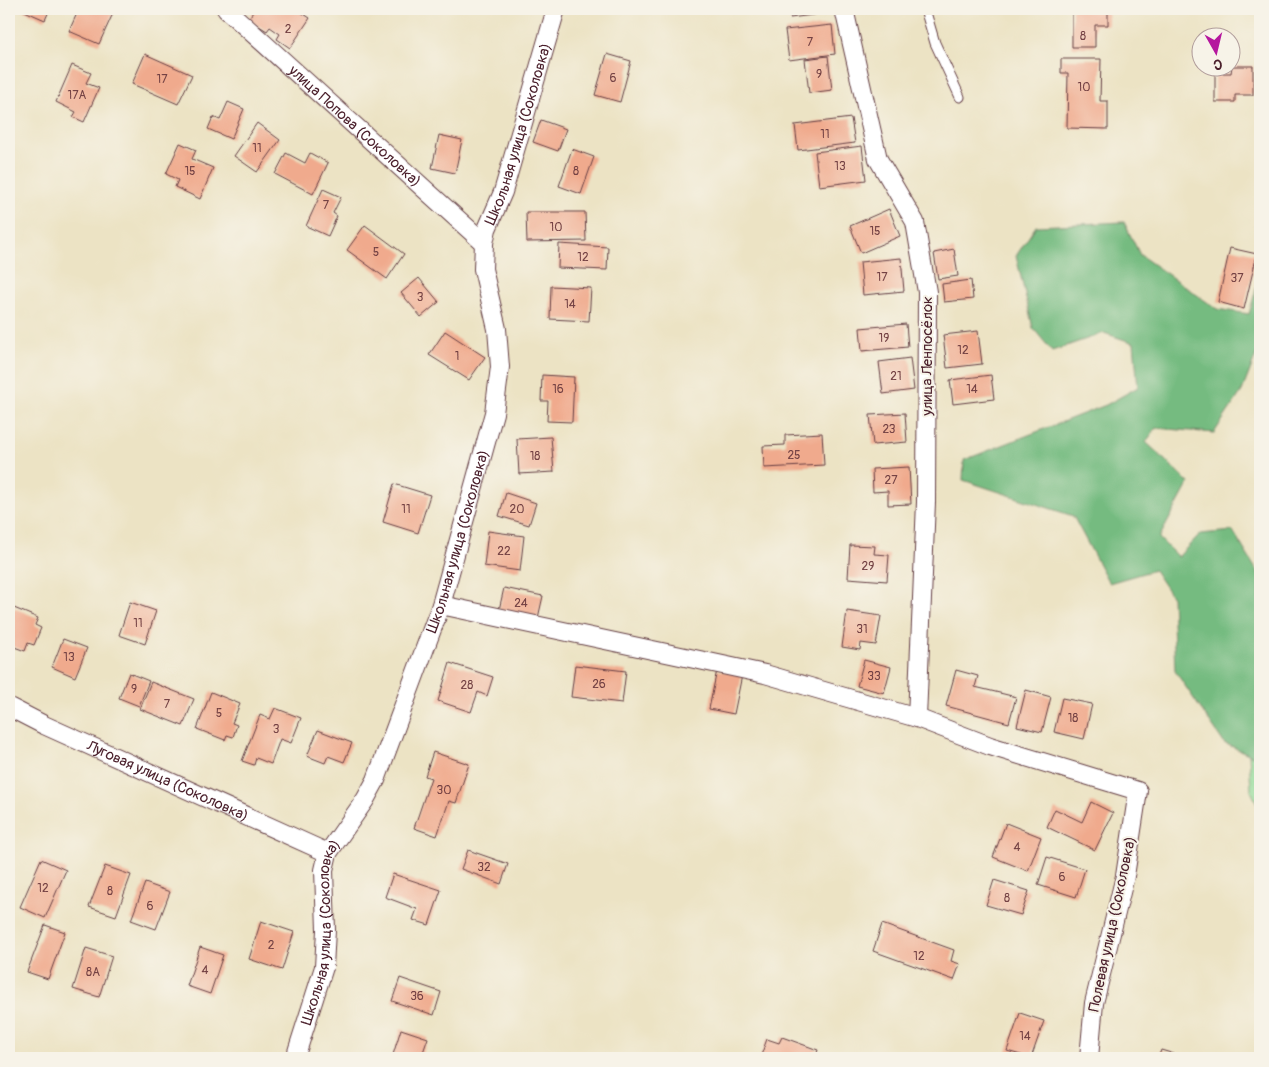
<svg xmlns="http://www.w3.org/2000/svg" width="1269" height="1067" font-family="Pangolin,sans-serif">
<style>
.green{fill:#91db98;stroke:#6e7d62}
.forest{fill:#74bb80;stroke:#5f6d56}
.building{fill:#f0aa8d}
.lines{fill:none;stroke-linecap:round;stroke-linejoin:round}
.service-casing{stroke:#623c42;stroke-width:11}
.minor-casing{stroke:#623c42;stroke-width:20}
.service{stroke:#fff;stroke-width:9}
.minor{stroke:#fff;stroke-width:18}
.labels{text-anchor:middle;stroke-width:4;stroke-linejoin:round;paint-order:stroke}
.number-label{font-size:12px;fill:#744244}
.street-label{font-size:15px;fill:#4a1f2b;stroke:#f7f3e8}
</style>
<rect width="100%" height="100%" fill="#f7f3e8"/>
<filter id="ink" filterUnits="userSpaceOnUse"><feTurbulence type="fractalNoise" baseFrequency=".02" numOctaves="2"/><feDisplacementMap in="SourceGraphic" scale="10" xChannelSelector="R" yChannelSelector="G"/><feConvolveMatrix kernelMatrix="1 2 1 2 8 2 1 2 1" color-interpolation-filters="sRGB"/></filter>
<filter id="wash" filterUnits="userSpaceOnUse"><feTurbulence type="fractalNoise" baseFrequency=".0096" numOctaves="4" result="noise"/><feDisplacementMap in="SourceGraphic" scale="20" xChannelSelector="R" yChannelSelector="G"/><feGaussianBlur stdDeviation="1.12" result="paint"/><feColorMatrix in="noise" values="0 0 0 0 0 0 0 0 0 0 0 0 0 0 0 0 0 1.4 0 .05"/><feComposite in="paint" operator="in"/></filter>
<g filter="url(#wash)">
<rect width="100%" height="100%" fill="#ece3c4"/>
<path class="green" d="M1249,754l11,5v51l-9,-19z"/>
<path class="forest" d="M1124,222l16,33 77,54 32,5 11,-39v70l-18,46 -28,42 -58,-5 -10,14 43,41 -30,55 19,19 22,-23 33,-3 27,45v183l-36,-16 -49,-72 -3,-74 -18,-27 -45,13 -36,-67 -110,-36 1,-20 142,-55 32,-18 -4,-44 -30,-10 -52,18 -19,-23 -17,-72 20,-30z"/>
<g id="blocks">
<path class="building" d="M20,9h30l-5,11z
M79,9h36l-16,35 -30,-13z
M255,9h41l14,9 -20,30 -13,-9 3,-5 -10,-7 -3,4 -19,-12z
M789,9h39v4l-38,5z
M1072,9h36v16h-13v22h-23z
M832,25l3,29 -46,6 -4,-30z
M145,54l47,21 -14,29 -46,-20z
M607,54l24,7 -11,41 -25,-7z
M828,56l4,34 -23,3 -4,-34z
M1061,59h40l-1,42h8v28l-41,-1 1,-55h-7z
M72,65l19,8 -5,10 13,5 -15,34 -11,-5 3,-5 -20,-10z
M1232,66h21v29h-18v7h-20v-29h16z
M228,102l16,7 -13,30 -23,-10 5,-12 7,3z
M851,118l4,25 -57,7 -3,-25z
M541,120l25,9 -8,22 -25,-9z
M257,123l23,17 -23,32 -23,-16z
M439,135l23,5 -7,33 -23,-5z
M180,143l16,7 -4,9 21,9 -13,31 -25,-12 3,-7 -12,-6z
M862,146l4,34 -47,6 -4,-34z
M572,149l22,8 -13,37 -22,-8z
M286,153l19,10 5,-10 18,10 -15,31 -38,-20z
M323,189l18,8 -8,16 4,3 -9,20 -22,-10z
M889,209l11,27 -39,17 -11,-27z
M526,212h59l1,29 -59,1z
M365,225l39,29 -17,25 -40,-29z
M559,244l49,3 -1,23 -49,-2z
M1230,248l27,6 -13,55 -26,-7z
M954,249l4,27 -20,3 -4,-26z
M901,258l3,33 -41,4 -3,-33z
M419,278l20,24 -18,15 -20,-24z
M971,280l2,19 -29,3 -2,-18z
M551,286l40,2 -2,33 -39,-2z
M906,324l2,23 -46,4 -2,-23z
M445,331l40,26 -16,23 -40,-25z
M978,331l4,33 -35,4 -4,-33z
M910,358l4,32 -31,4 -4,-32z
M542,375l32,2 -2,45 -25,-1 1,-20h-7z
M991,375l3,24 -41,5 -3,-24z
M905,413l2,29 -34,3 -3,-30z
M822,433l2,32 -60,3 -1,-22 22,-1v-10z
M551,437l3,35 -35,2 -2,-35z
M909,467l2,37 -23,1v-14l-15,1 -1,-23z
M394,484l36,11 -12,38 -35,-11z
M506,493l30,10 -7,22 -30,-9z
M488,531l36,5 -4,35 -36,-5z
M850,545l25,1 -1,8 15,1 -2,26 -39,-3z
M504,588l39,8 -5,22 -39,-8z
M130,602l26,9 -11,33 -26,-9z
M14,608l24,10 -3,7 6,3 -7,17 -6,-2 -3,8 -16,-6v-24z
M847,611l34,5 -5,29 -15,-2 -1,7 -18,-3z
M63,639l24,9 -12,29 -23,-10z
M864,660l27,7 -7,26 -27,-7z
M450,663l43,14 -6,19 -9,-4 -7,20 -33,-11z
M575,665l51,6 -4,32 -51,-6z
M717,670l25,5 -8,39 -25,-5z
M956,670l22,6 -3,11 41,10 -7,26 -63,-17z
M129,673l20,8 -10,25 -20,-8z
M151,682l43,17 -11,27 -43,-17z
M1026,690l25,7 -9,35 -25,-6z
M211,692l29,12 -8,19 5,2 -4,12 -6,-2 -2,5 -28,-11z
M1062,698l30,6 -8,35 -30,-7z
M275,708l26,10 -10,25 -11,-4 -9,25 -15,-6 -2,7 -12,-4 18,-46 10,4z
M318,730l34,13 -8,19 -16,-6 -3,7 -18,-7z
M433,752l36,12 -13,39 -7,-2 -12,35 -23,-8 17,-50 -6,-2z
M1091,802l22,11 -18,37 -48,-23 8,-18 27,13z
M1006,823l35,14 -13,34 -35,-14z
M468,850l40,14 -7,20 -40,-15z
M1047,857l38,12 -9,28 -38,-12z
M41,859l25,11 -21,48 -25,-11z
M105,866l26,9 -15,41 -27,-9z
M393,874l48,16 -12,35 -16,-5 4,-11 -32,-12z
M994,880l35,11 -8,24 -35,-10z
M145,883l25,9 -14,37 -25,-9z
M261,921l33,11 -12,38 -33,-11z
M882,924l72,26 -3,11 9,3 -6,16 -81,-29z
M45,925l20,7 -17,47 -21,-7z
M200,947l23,8 -13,39 -23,-8z
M86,948l26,8 -13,41 -26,-8z
M400,978l41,14 -7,23 -42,-14z
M1020,1013l24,8 -13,37 -24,-7z
M401,1029l27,9 -7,20h-29z
M782,1037l36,13 -3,8h-55l7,-19 12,4z
M1161,1050l27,8h-30z"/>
</g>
</g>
<g filter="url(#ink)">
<use href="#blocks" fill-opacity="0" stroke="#623c42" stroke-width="1"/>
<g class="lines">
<defs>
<path id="service" d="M925,9l10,34 25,54"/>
<g id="minor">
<path id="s1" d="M226,9l258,234"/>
<path d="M844,9l34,150 37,63 12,70 -1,210 -9,216"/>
<path d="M441,605l324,69 152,44 73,28 148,45 -13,85 -31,127 -5,55"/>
<path id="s2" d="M9,707l35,18 284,128"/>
<path id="s3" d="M295,1058l29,-91 2,-37 -2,-60 4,-17 37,-53 11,-20 65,-175 53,-192 6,-46 -3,-38 -14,-60 1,-26 3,-14 16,-37 53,-183"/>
</g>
</defs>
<use href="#service" class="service-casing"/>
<use href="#minor" class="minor-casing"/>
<use href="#service" class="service"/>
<use href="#minor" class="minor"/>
</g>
</g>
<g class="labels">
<g class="number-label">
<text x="288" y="33">2</text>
<text x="1083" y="40">8</text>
<text x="810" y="46">7</text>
<text x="819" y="78">9</text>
<text x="613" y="82">6</text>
<text x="162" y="83">17</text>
<text x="1084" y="91">10</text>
<text x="77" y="99">17А</text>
<text x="825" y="138">11</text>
<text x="257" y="152">11</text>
<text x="840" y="170">13</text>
<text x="190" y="175">15</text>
<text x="576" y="175">8</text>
<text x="326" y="209">7</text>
<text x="556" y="231">10</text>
<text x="875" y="235">15</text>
<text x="376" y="256">5</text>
<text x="583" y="261">12</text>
<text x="882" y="281">17</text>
<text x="1237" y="282">37</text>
<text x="420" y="301">3</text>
<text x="570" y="308">14</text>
<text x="884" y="342">19</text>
<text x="963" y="354">12</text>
<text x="457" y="360">1</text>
<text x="896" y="380">21</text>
<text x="558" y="393">16</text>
<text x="972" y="393">14</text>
<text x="889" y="433">23</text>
<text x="794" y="459">25</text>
<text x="535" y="460">18</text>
<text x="891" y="484">27</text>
<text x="406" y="513">11</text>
<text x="517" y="513">20</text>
<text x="504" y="555">22</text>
<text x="868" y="570">29</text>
<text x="521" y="607">24</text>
<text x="138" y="627">11</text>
<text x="862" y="633">31</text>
<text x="69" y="661">13</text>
<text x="874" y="680">33</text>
<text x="599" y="688">26</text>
<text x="467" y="689">28</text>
<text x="134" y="693">9</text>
<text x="167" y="708">7</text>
<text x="219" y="717">5</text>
<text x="1073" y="722">18</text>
<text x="276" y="733">3</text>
<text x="444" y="794">30</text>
<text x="1017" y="851">4</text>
<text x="484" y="871">32</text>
<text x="1062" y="881">6</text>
<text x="43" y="892">12</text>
<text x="110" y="895">8</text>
<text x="1007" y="902">8</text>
<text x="150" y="910">6</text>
<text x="271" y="949">2</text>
<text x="919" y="960">12</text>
<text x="205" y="974">4</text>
<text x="93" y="976">8А</text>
<text x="417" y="1000">36</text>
<text x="1025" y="1040">14</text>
</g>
<g class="street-label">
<text dy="5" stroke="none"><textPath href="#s1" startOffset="174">улица Попова (Соколовка)</textPath></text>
<text dy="5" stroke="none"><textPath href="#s3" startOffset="970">Школьная улица (Соколовка)</textPath></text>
<text transform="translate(927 356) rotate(-90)" y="5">улица Ленпосёлок</text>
<text dy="5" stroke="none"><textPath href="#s3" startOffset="550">Школьная улица (Соколовка)</textPath></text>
<text dy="5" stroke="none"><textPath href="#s2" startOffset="175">Луговая улица (Соколовка)</textPath></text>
<text transform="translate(1112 924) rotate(-78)" y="5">Полевая улица (Соколовка)</text>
<text dy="5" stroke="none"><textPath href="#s3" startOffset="130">Школьная улица (Соколовка)</textPath></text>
</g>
</g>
<rect width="1269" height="1067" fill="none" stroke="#f7f3e8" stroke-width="30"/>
<g transform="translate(1216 52) rotate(172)"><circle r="24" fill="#f7f3e8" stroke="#b29e9c"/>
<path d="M0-4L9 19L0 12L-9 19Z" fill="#b5179e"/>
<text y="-8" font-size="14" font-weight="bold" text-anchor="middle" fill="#4a1f2b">С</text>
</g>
</svg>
